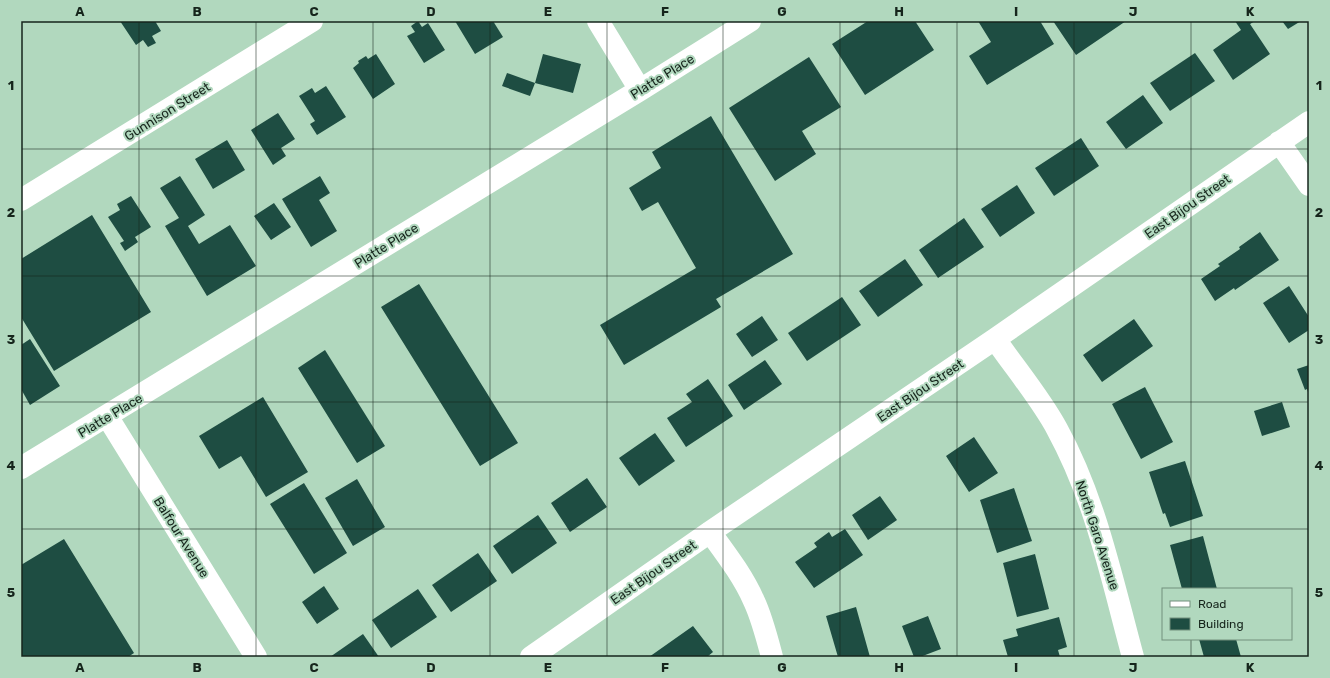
<svg xmlns="http://www.w3.org/2000/svg" width="1330" height="678" font-family="Rubik,sans-serif">
<style>
.building{fill:#1e4d42}
.lines{fill:none;stroke-linecap:round;stroke-linejoin:round}
.minor{stroke:#fff;stroke-width:22}
.grid{fill:none;stroke:#16251c;stroke-width:1;stroke-opacity:0.55}
.labels{text-anchor:middle;stroke-width:4;stroke-linejoin:round;paint-order:stroke}
.street-label{font-size:13px;fill:#16251c;stroke:#b1d8be}
.neatline{fill:none;stroke:#16251c;stroke-width:1.5}
.grid-label{font-size:13px;text-anchor:middle;font-weight:bold;fill:#16251c}
</style>
<rect width="100%" height="100%" fill="#b1d8be"/>
<path class="building" d="M120,21h35l6,10 -9,5 4,7 -8,4 -5,-7 -7,5z
M418,21l4,6 6,-4 17,27 -21,13 -17,-27 8,-4 -4,-6z
M455,21h38l10,16 -28,17z
M868,21h47l19,29 -69,45 -33,-51z
M978,21h62l14,23 -67,41 -18,-29 22,-14z
M1053,21h73l-50,34z
M1235,21h20l-5,3 20,30 -37,26 -20,-30 28,-20z
M1282,21h19l-13,8z
M1195,53l20,28 -45,30 -20,-28z
M376,54l19,30 -22,15 -20,-31 6,-5 -1,-2 8,-5 2,3z
M543,54l38,10 -8,29 -38,-10z
M809,57l32,50 -39,24 14,23 -41,27 -46,-73z
M507,73l28,10 -5,13 -28,-10z
M326,86l20,31 -29,18 -7,-11 5,-3 -16,-25 13,-8 3,5z
M1143,95l20,28 -37,26 -20,-27z
M278,113l17,26 -14,9 5,8 -13,9 -22,-35z
M711,116l82,138 -77,45 5,8 -97,58 -24,-40 96,-57 -38,-66 -16,9 -13,-23 32,-20 -9,-16z
M1081,138l18,28 -45,30 -19,-28z
M227,140l18,30 -32,19 -18,-30z
M180,176l25,39 -17,11 11,18 31,-19 26,41 -49,30 -42,-70 14,-8 -19,-30z
M320,176l10,17 -11,7 18,31 -26,16 -29,-48z
M1017,185l18,28 -35,24 -19,-28z
M131,196l20,31 -16,10 3,5 -13,9 -5,-8 4,-2 -16,-24 12,-7 -3,-6z
M274,203l17,24 -20,13 -17,-24z
M92,215l59,97 -97,59 -33,-54v-58z
M964,218l20,29 -46,31 -19,-28z
M1260,232l19,28 -44,30 -1,-2 -19,13 -14,-22 19,-13 -2,-2 22,-15 -1,-2z
M905,259l18,26 -45,32 -19,-26z
M419,284l99,159 -38,23 -99,-159z
M1289,286l20,31v13l-20,13 -26,-40z
M842,297l19,28 -54,36 -19,-28z
M762,316l16,24 -26,17 -16,-23z
M1134,319l19,27 -51,36 -19,-27z
M30,339l30,47 -30,19 -9,-16v-44z
M325,350l60,96 -28,17 -59,-95z
M765,360l17,24 -38,26 -16,-25z
M1309,365v30l-2,-6 -2,1 -8,-21z
M708,379l25,37 -47,31 -19,-29 25,-16 -6,-8z
M1145,387l28,55 -32,17 -29,-55z
M263,397l45,75 -42,25 -25,-41 -22,13 -20,-33z
M1282,402l8,25 -28,9 -8,-25z
M655,433l20,28 -36,25 -20,-28z
M974,437l24,36 -29,19 -23,-36z
M1185,461l18,55 -33,11 -5,-14 -2,1 -14,-42z
M587,478l20,29 -37,25 -19,-29z
M357,479l28,48 -32,19 -28,-48z
M304,483l43,70 -33,21 -44,-70z
M1014,488l18,53 -35,12 -17,-53z
M880,496l17,24 -29,20 -16,-25z
M538,515l19,28 -45,31 -19,-28z
M845,529l18,26 -49,33 -19,-26 22,-15 -3,-4 15,-11 3,5z
M1203,536l14,53h-35l-12,-44z
M64,539l70,114 -6,4h-107v-92z
M478,553l19,28 -46,31 -19,-27z
M1035,554l14,55 -32,8 -14,-54z
M324,586l15,23 -22,15 -15,-22z
M418,589l19,28 -46,31 -19,-28z
M856,607l14,50h-32l-12,-41z
M928,616l13,33 -21,8h-6l-12,-31z
M1059,617l8,30 -9,3 2,7h-52l-5,-17 15,-4 -2,-7z
M693,626l20,26 -6,5h-58z
M363,634l16,23h-49z
M1199,639h37l5,18h-37z"/>
<g class="lines">
<path class="minor" d="M598,21l42,69
M1279,142l30,43
M21,200l291,-179
M995,339c20,29 46,60 62,90 39,71 55,151 76,228
M107,416l149,241
M21,468l619,-378 110,-69
M710,532c16,22 33,44 44,69 8,17 13,37 18,56
M531,657l179,-125 285,-193 314,-217"/>
</g>
<path class="grid" d="M139,21v636M256,21v636M373,21v636M490,21v636M607,21v636M723,21v636M840,21v636M957,21v636M1074,21v636M1191,21v568M21,149h1288M21,276h1288M21,402h1288M21,529h1288M1191,639v18"/>
<g class="labels">
<g class="street-label">
<text transform="translate(662 76) rotate(-32)" y="5">Platte Place</text>
<text transform="translate(167 111) rotate(-32)" y="5">Gunnison Street</text>
<text transform="translate(1187 206) rotate(-35)" y="5">East Bijou Street</text>
<text transform="translate(386 245) rotate(-32)" y="5">Platte Place</text>
<text transform="translate(920 390) rotate(-34)" y="5">East Bijou Street</text>
<text transform="translate(110 415) rotate(-31)" y="5">Platte Place</text>
<text transform="translate(1098 535) rotate(72)" y="5">North Garo Avenue</text>
<text transform="translate(182 537) rotate(58)" y="5">Balfour Avenue</text>
<text transform="translate(653 572) rotate(-35)" y="5">East Bijou Street</text>
</g>
</g>
<rect width="1330" height="678" fill="none" stroke="#b1d8be" stroke-width="44"/>
<rect x="1162" y="588" width="130" height="52" fill="#b1d8be" stroke="#73907d"/>
<rect x="1170" y="601" width="20" height="6" fill="#ffffff" stroke="#73907d"/>
<text x="1198" y="608" font-size="12" fill="#16251c">Road</text>
<rect x="1170" y="618" width="20" height="12" fill="#1e4d42" stroke="#73907d"/>
<text x="1198" y="628" font-size="12" fill="#16251c">Building</text>
<rect x="22" y="22" width="1286" height="634" class="neatline"/>
<g class="grid-label">
<text x="80" y="16">A</text>
<text x="197" y="16">B</text>
<text x="314" y="16">C</text>
<text x="431" y="16">D</text>
<text x="548" y="16">E</text>
<text x="665" y="16">F</text>
<text x="782" y="16">G</text>
<text x="899" y="16">H</text>
<text x="1016" y="16">I</text>
<text x="1133" y="16">J</text>
<text x="1250" y="16">K</text>
<text x="11" y="90">1</text>
<text x="1319" y="90">1</text>
<text x="11" y="217">2</text>
<text x="1319" y="217">2</text>
<text x="11" y="344">3</text>
<text x="1319" y="344">3</text>
<text x="11" y="470">4</text>
<text x="1319" y="470">4</text>
<text x="11" y="597">5</text>
<text x="1319" y="597">5</text>
<text x="80" y="672">A</text>
<text x="197" y="672">B</text>
<text x="314" y="672">C</text>
<text x="431" y="672">D</text>
<text x="548" y="672">E</text>
<text x="665" y="672">F</text>
<text x="782" y="672">G</text>
<text x="899" y="672">H</text>
<text x="1016" y="672">I</text>
<text x="1133" y="672">J</text>
<text x="1250" y="672">K</text>
</g>
</svg>
